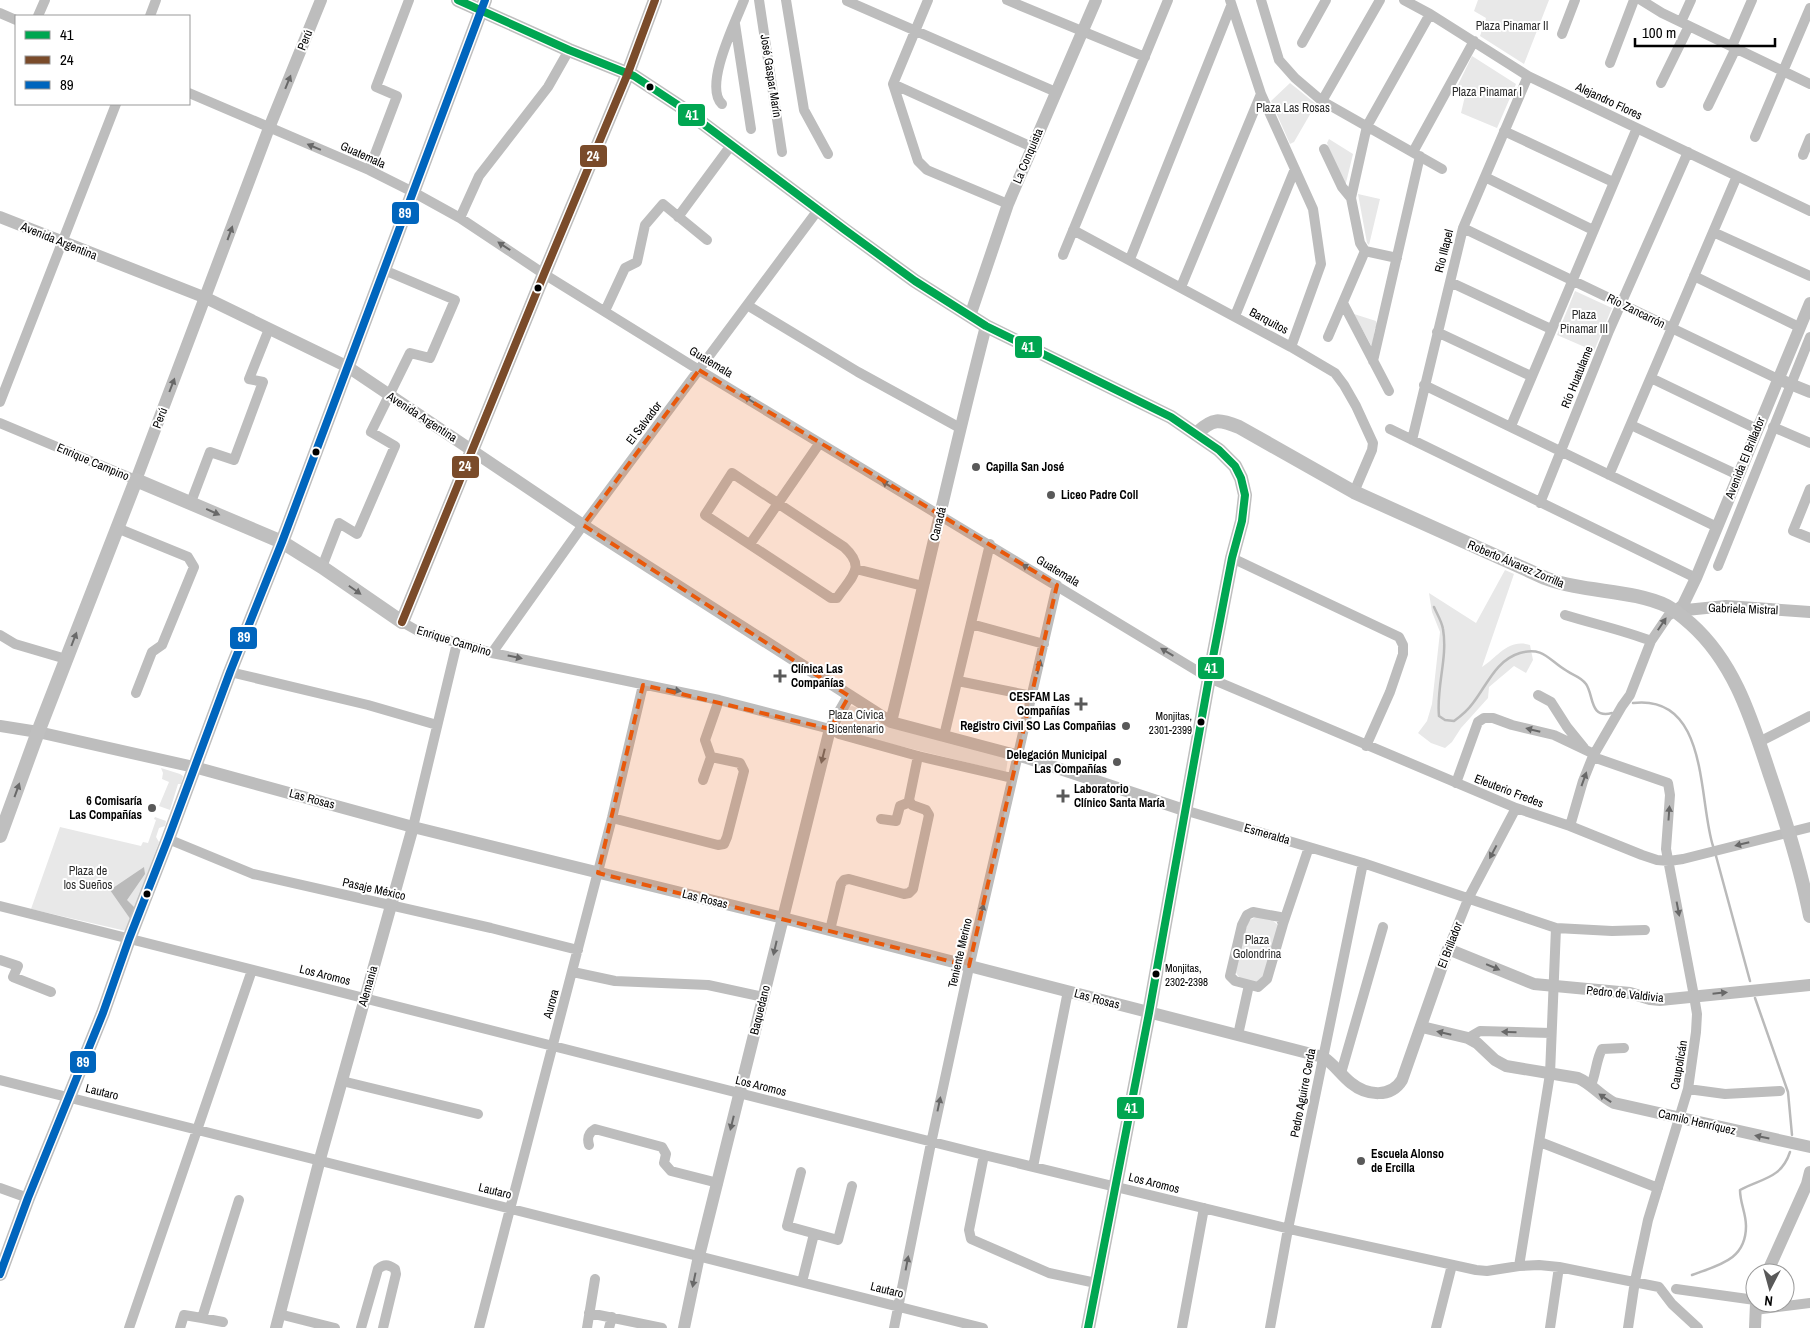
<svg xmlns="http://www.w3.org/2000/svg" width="1810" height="1328" font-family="'Archivo Narrow',sans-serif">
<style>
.green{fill:#e8e8e8}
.water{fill:#bababa}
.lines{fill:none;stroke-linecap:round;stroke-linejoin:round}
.stream{stroke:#bababa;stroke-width:2.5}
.minor{stroke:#bdbdbd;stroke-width:10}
.tertiary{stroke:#bdbdbd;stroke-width:12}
.secondary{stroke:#bfbfbf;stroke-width:14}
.bus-1-casing{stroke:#fff;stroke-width:11}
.bus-2-casing{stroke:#fff;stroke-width:11}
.bus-3-casing{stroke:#fff;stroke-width:11}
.bus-1{stroke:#00a651;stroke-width:8}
.bus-2{stroke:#7a4b2a;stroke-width:8}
.bus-3{stroke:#0065bd;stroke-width:8}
.oneway{fill:#686868}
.oneway2{fill:#696969}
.marked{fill:#e8590c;fill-opacity:0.2;stroke:#e8590c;stroke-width:4;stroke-dasharray:10 6;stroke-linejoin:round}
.bus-dot{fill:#000;stroke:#fff;stroke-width:2}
.poi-dot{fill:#595959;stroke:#fff;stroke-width:2}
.labels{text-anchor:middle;stroke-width:4;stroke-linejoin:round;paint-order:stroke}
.bus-label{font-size:11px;fill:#000;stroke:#fff;text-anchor:end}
.park-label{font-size:12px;fill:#2c2c2c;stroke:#fff}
.street-label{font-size:12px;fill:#000;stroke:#fff}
.poi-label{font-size:12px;font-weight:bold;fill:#000;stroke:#fff;text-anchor:start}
.line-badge{stroke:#fff;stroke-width:2}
.badge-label{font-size:14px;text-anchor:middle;font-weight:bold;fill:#fff}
</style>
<rect width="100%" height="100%" fill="#fff"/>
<path class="green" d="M1478,0h71l-25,64 -44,-28 6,-18 -12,-7z
M1472,56l44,28 -19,44 -36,-15 4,-17 -10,-5z
M1290,83l26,21 -22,38 -4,2 -19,-43z
M1329,139l24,15 -8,33 -16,-39 -2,-5z
M1358,194l22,5 -11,46 -2,-2z
M1575,291l37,17 -18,43 -37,-16z
M1354,314l22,7 1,3 -1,4h-1l-3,19z
M1505,570l9,4 -32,93c16,-10 26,-29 48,-22l3,15 -7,13 -12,-7 -25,21 -1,11 -27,30 -9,14 -7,6 -14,-5 -13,-10 9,-12 5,-17 8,-72 -8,-20 -3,-19 47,30z
M852,706l156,52 -2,14 -167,-41 5,-20 4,-4z
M161,768l19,6 3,2 -2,8h-3l-8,26 -11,-4 10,-24 -7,-3 1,-6z
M155,817l11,4 -1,5 -6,2 -3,9 3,5 -33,89 -95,-22 29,-82 81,19 2,-4 5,1 8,-23 -2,-1z
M1258,916l13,3 7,6 -13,50 -9,8 -16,-4 -5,-8 12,-46 3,-5z"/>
<path class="water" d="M144,867l1,7 -18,26 8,8 -4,12 -21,-30z"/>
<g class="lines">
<path class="stream" d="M1434,607c3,7 8,15 9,22 5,29 -7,58 -4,87l6,4 9,1c7,-5 14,-11 19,-18 14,-18 23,-43 47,-50 24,-7 29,8 47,18 7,5 13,5 19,13 8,11 3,35 26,29
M1633,703c76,-9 65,96 80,143
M1716,856l34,125
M1755,998l33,94 4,43
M1692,1275c27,-10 54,-15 54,-49 0,-13 -6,-23 -6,-36 22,-12 41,-11 50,-38"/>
<path class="minor" d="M759,0l23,152
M786,0l18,110 24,44
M928,0l-35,84 25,77 9,9 81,34
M1007,0l138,57
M1230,0l31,94 52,115 8,55 -30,83
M1261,0l18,60 16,18 27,23 120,68
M1404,0l26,14 98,62 282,135
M1641,0l21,13 148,71
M847,1l209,91
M0,13l16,7
M38,16l7,-16
M150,16l6,-16
M1681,22l10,-22
M735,24l16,105
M1562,34l13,-34
M1302,43l24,-43
M1732,46l20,-46
M1610,63l24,-63
M1661,83l28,-57
M893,84l139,63
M189,93l180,77 44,22 47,26 84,56 155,96 510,308 307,130 54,18 72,29 15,5 12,1 14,-2 127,-32
M1322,101l58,-101
M722,104c-19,-18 14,-83 22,-104
M1708,106l28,-58
M1504,131l109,51
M1755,137l55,-129
M1324,149l18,38 9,11
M1413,152l61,-111
M1803,155l7,-17
M369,170l28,-74 -21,-9 33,-87
M1485,177l108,53
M678,217l54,-73
M460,218l19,-42 69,-89 21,-37
M1463,228l315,151
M1073,230l218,117 44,26 9,12 12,21 17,37 -1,7 -18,42
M1713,232l97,44
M1365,251l-5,-8 -9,-45 16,-72 63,-112
M1365,251l32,7
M1063,255l105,-255
M1130,259l101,-253
M1694,276l105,51
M1450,282l101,47
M1181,287l80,-193
M1343,303l46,88
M747,305l111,67 102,56
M605,311l20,-43 12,-6 8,-37 18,-21 44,36
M1235,316l60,-147
M1437,332l94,44
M1328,337l37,-86
M1373,361l47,-205
M1651,378l106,51
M1424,385l293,142
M0,402l116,-298
M0,423l136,57
M1631,425l107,50
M1511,426l126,-298
M1773,427l37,16
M1390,429l306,149
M1412,440l51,-212 65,-152
M732,473l112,74c23,21 7,30 -7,51h-6l-126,-83z
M1609,475l128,-299
M1810,489l-17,42 17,7
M191,502l19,-50 24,8 29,-78 -14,-3 20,-50
M1540,503l69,-172 79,-179
M117,528l71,29 6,10 -32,78 -10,7 -16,41
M750,544l69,-100
M1232,558l167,79 4,8v9l-13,38 -24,54
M1718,566l92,-229
M322,567l17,-44 18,11 38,-88 -24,-14 39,-79 20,5 25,-58 -71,-30
M856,569l67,17
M1565,615c29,9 58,15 86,26
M402,622l16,9 74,22 227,47 111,29 9,5 79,22 94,22
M971,624l73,20
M0,635l15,9 51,15
M492,653l91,-128 235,-315
M230,672l138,33 69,20
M958,681l74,15
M1538,695l13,7 16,25 17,21
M944,736l46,-192
M1759,742l51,-26
M1593,757l75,26 2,12 -4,54 28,147 3,18 -1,18 -8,57 -40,131 -13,61 -7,47
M703,780l8,-23 -6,-17 14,-40
M1456,783l22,-61 6,-4h9l19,7 42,10 40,19
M1184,810l179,53 193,65 56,3 33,-1
M612,818l106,27 6,-1 3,-7 17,-66 -4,-8 -29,-6
M881,819l15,2 4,-15 10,-4
M1570,826l13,-45 10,-25 29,-50 8,-11 21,-54 17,-25 8,-5
M413,827l44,-184
M168,839l85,35 238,54 87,22
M0,906l984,249 314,76 178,39 11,1 32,-5 20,-1 20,2 100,20 13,17 26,24
M1253,912l27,5 3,7 -16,55 -9,8 -23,-6 -5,-5 12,-51 5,-10z
M1283,924l26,-77
M830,930l11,-46 3,-4 5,-1 55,15 5,-1 4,-4 16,-74 -3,-5 -14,-5 -3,-5 9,-44
M1448,949l21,-52 47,-89
M0,960l18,6 -5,11 38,15
M573,972l42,9 93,4 56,12
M1238,1035l11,-50
M1468,1038l12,-7 71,2
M1341,1073l42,-146
M0,1080l983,248
M342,1081l136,33
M1591,1085c5,-11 5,-25 11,-36l22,-1
M1688,1089l37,5 55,-3
M1540,1142l118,46
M589,1145c-2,-7 -1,-12 6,-16l67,18 4,7 -2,9 7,8 47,12
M984,1155l-15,75 2,9 78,34 47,10
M1033,1167l35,-176
M801,1172l-14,54 51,14 14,-54
M0,1188l28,10
M1519,1266l31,-192 6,-146
M802,1282l12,-48
M1676,1289l79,11
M1755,1310l55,-7
M589,1313l73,15
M279,1314l56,14
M202,1318l21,4
M129,1328l123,-358
M180,1328l4,-13 18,3 37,-118
M361,1328l17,-59c6,-5 10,-5 17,0l1,5 -13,54
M479,1328l133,-510 31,-133
M587,1328l8,-49
M609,1328l3,-11
M894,1328l36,-180 38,-176 89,-387
M1182,1328l22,-120
M1270,1328l18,-99 75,-366
M1436,1328l16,-63
M1550,1328l9,-61"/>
<path class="tertiary" d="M0,217l206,81 142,69 235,158 308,197 136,36 157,52
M970,316l38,-112 88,-204
M1778,379l32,13
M136,480l133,-352 52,-128
M1676,611l7,-6 13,-27 114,-275
M1676,611l50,-5 84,6
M891,722c32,-132 61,-264 95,-396
M0,726l38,6 156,35 219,60 370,91 540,139c11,7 18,18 28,26 16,13 40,15 51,-3l46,-131 86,35 96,9 20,6 10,1 150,-15
M1422,1027l46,11 9,5 18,17 11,6 72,12c14,6 22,18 36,25l196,44
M1767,1273l40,-89 3,-12
M276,1328l44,-169 93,-332
M684,1328l15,-72 131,-527 19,-33
M1755,1328l1,-25"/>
<path class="secondary" d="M458,0l111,50 65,26 47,31 164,123 70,51 71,45 185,91 48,33 16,16 6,12 4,17 -3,26 -10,37 -23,120 -60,335 -61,315
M1197,433c16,-15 22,-14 42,-6l115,65 191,86c40,15 86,11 122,28 9,5 16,11 24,18 46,41 62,101 81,157 15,44 29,89 38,135
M0,836l38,-104 98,-252 146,62 40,25 80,55 142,-348 84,-201 27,-73
M0,1274l28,-76 75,-185 26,-74 39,-100 62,-167 52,-130 203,-542"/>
<defs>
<path id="bus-1" d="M458,0l111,50 65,26 47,31 164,123 70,51 71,45 185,91 48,33 16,16 6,12 4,17 -3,26 -10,37 -23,120 -60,335 -61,315"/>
<path id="bus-2" d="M402,622l142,-348 84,-201 27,-73"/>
<path id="bus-3" d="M0,1274l28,-76 75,-185 26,-74 39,-100 62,-167 52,-130 203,-542"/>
</defs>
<use href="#bus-1" class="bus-1-casing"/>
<use href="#bus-2" class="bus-2-casing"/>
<use href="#bus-3" class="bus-3-casing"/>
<use href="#bus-1" class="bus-1"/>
<use href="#bus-2" class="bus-2"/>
<use href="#bus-3" class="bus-3"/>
</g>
<defs><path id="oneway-solid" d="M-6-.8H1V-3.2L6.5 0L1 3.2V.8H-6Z" transform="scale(1.25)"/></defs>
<g class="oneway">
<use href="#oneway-solid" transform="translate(288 82) rotate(-68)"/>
<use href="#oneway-solid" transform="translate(314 147) rotate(-157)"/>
<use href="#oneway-solid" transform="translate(230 233) rotate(-70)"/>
<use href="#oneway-solid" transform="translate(504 246) rotate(-147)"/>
<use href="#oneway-solid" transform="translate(172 385) rotate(-69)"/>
<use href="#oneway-solid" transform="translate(750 400) rotate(-148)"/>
<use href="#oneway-solid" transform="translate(888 485) rotate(-149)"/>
<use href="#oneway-solid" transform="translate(1028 568) rotate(-149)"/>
<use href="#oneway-solid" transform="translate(1662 624) rotate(-56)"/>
<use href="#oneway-solid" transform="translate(1167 652) rotate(-149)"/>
<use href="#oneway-solid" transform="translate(515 657) rotate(12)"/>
<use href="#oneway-solid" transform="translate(1039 667) rotate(-77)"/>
<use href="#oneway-solid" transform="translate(674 690) rotate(11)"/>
<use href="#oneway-solid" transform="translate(1533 730) rotate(-166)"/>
<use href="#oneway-solid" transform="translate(823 756) rotate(104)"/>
<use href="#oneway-solid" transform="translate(1584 779) rotate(-70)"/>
<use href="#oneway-solid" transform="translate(1669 813) rotate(-86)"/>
<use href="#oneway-solid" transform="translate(1742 844) rotate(166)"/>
<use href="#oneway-solid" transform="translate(1493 852) rotate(118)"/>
<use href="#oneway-solid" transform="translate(1678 909) rotate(79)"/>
<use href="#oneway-solid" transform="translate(982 911) rotate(-77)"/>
<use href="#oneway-solid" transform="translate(775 948) rotate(103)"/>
<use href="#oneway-solid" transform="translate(1493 967) rotate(23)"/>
<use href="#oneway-solid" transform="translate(1720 993) rotate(-6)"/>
<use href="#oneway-solid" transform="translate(1509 1032) rotate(-179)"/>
<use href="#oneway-solid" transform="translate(1444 1033) rotate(-167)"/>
<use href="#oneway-solid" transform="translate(1605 1098) rotate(-146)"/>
<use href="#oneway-solid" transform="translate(939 1104) rotate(-78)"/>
<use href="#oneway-solid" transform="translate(732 1123) rotate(104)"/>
<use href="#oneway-solid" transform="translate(1762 1137) rotate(-168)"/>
<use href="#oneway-solid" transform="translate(907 1263) rotate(-79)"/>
<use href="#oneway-solid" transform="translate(694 1280) rotate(102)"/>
</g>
<g class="oneway2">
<use href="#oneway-solid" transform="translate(213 512) rotate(24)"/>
<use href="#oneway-solid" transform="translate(355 590) rotate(35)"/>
<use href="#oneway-solid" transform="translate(74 639) rotate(-69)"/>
<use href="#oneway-solid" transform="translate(17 790) rotate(-70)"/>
</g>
<path class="marked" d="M699,370l358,215 -88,381 -371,-93 45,-188 187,44 19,-33 -266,-171z"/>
<g class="bus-dot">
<circle cx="650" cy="87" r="4.5"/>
<circle cx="538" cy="288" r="4.5"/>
<circle cx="316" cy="452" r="4.5"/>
<circle cx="1201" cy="722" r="4.5"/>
<circle cx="147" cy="894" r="4.5"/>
<circle cx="1156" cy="974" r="4.5"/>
</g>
<g class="poi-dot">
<circle cx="976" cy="467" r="5"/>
<circle cx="1051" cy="495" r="5"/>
<path d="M777.5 668.5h5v5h5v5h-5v5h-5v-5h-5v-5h5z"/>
<path d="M1078.5 696.5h5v5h5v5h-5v5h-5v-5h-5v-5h5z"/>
<circle cx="1126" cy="726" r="5"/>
<circle cx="1117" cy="762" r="5"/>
<path d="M1060.5 788.5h5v5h5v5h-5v5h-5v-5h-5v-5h5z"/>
<circle cx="152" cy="808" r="5"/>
<circle cx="1361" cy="1161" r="5"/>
</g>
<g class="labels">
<g class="bus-label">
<text x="1192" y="720">Monjitas,<tspan x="1192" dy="14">2301-2399</tspan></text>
<text x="1165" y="972" text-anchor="start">Monjitas,<tspan x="1165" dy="14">2302-2398</tspan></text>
</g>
<g class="park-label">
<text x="1512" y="30">Plaza Pinamar II</text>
<text x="1487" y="96">Plaza Pinamar I</text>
<text x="1293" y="112">Plaza Las Rosas</text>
<text x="1584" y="319">Plaza<tspan x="1584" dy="14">Pinamar III</tspan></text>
<text x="856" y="719">Plaza Cívica<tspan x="856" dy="14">Bicentenario</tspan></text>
<text x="88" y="875">Plaza de<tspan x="88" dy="14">los Sueños</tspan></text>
<text x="1257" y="944">Plaza<tspan x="1257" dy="14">Golondrina</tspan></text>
</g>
<g class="street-label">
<text transform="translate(305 40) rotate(-68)" y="4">Perú</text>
<text transform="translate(771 76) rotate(81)" y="4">José Gaspar Marín</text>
<text transform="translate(1609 101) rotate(25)" y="4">Alejandro Flores</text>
<text transform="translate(363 155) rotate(24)" y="4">Guatemala</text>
<text transform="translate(1028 156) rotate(-67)" y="4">La Conquista</text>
<text transform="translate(59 241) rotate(22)" y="4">Avenida Argentina</text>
<text transform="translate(1444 251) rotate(-76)" y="4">Río Illapel</text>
<text transform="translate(1636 311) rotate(26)" y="4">Río Zancarrón</text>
<text transform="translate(1269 321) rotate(28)" y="4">Barquitos</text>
<text transform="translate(711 362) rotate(31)" y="4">Guatemala</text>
<text transform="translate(1577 377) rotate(-68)" y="4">Río Huatulame</text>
<text transform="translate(422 417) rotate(33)" y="4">Avenida Argentina</text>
<text transform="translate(160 418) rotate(-69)" y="4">Perú</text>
<text transform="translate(644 423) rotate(-53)" y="4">El Salvador</text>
<text transform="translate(1745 458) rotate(-68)" y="4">Avenida El Brillador</text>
<text transform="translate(93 462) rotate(23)" y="4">Enrique Campino</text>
<text transform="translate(938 524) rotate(-76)" y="4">Canadá</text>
<text transform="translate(1516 564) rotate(23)" y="4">Roberto Álvarez Zorrilla</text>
<text transform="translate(1058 571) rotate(31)" y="4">Guatemala</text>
<text transform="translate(1743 609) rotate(2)" y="4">Gabriela Mistral</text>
<text transform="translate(454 641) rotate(17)" y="4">Enrique Campino</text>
<text transform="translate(1509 791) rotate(21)" y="4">Eleuterio Fredes</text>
<text transform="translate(312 799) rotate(15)" y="4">Las Rosas</text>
<text transform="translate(1267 834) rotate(16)" y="4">Esmeralda</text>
<text transform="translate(374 889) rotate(13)" y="4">Pasaje México</text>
<text transform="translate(705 899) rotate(14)" y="4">Las Rosas</text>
<text transform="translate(1450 945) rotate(-69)" y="4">El Brillador</text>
<text transform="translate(960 953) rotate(-77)" y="4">Teniente Merino</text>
<text transform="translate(325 975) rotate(14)" y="4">Los Aromos</text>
<text transform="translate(368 986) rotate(-74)" y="4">Alemania</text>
<text transform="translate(1625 994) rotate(6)" y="4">Pedro de Valdivia</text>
<text transform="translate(1097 999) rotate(15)" y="4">Las Rosas</text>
<text transform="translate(551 1004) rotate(-75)" y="4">Aurora</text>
<text transform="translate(760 1010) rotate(-76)" y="4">Baquedano</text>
<text transform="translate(1679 1065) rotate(-80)" y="4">Caupolicán</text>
<text transform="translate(761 1086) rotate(14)" y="4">Los Aromos</text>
<text transform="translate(102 1092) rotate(14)" y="4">Lautaro</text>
<text transform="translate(1303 1093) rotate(-79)" y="4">Pedro Aguirre Cerda</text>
<text transform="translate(1697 1122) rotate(13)" y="4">Camilo Henríquez</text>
<text transform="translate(1154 1183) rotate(14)" y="4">Los Aromos</text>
<text transform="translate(495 1191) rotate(14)" y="4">Lautaro</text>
<text transform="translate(887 1290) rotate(14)" y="4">Lautaro</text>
</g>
<g class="poi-label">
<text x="986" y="471">Capilla San José</text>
<text x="1061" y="499">Liceo Padre Coll</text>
<text x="791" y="673">Clínica Las<tspan x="791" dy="14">Compañías</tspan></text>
<text x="1070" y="701" text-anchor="end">CESFAM Las<tspan x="1070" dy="14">Compañías</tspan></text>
<text x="1116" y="730" text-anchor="end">Registro Civil SO Las Compañias</text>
<text x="1107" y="759" text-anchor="end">Delegación Municipal<tspan x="1107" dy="14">Las Compañías</tspan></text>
<text x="1074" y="793">Laboratorio<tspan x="1074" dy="14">Clínico Santa María</tspan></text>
<text x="142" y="805" text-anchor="end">6 Comisaría<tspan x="142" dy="14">Las Compañías</tspan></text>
<text x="1371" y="1158">Escuela Alonso<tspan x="1371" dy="14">de Ercilla</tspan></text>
</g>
</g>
<g class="line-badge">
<rect x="677" y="103" width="29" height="24" rx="5" fill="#00a651"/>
<rect x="579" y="144" width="29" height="24" rx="5" fill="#7a4b2a"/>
<rect x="391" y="201" width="29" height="24" rx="5" fill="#0065bd"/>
<rect x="1014" y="335" width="29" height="24" rx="5" fill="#00a651"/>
<rect x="451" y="455" width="29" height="24" rx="5" fill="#7a4b2a"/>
<rect x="229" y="626" width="29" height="24" rx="5" fill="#0065bd"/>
<rect x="1197" y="656" width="28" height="24" rx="5" fill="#00a651"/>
<rect x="69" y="1050" width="28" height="24" rx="5" fill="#0065bd"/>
<rect x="1116" y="1096" width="29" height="24" rx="5" fill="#00a651"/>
</g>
<g class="badge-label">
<text x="692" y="120">41</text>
<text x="593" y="161">24</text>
<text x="405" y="218">89</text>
<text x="1028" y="352">41</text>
<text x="465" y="471">24</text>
<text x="244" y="642">89</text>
<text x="1211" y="673">41</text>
<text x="83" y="1067">89</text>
<text x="1131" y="1113">41</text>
</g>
<rect x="15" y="15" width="175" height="90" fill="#ffffff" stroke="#999999"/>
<rect x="25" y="31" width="25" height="8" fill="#00a651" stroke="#999999"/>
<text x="60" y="40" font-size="15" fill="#000000">41</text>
<rect x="25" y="56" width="25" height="8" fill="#7a4b2a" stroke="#999999"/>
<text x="60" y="65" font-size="15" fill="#000000">24</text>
<rect x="25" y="81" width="25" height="8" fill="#0065bd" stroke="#999999"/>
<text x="60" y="90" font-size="15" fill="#000000">89</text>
<g transform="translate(1770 1288) rotate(186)"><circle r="24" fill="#ffffff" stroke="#999999"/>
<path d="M0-4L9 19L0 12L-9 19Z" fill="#595959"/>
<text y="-8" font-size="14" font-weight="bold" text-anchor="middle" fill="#000000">N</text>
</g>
<path d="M1635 38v8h140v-8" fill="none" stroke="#000000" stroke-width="2.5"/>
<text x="1642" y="38" font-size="15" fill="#000000" stroke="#ffffff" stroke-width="4" paint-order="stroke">100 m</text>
</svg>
